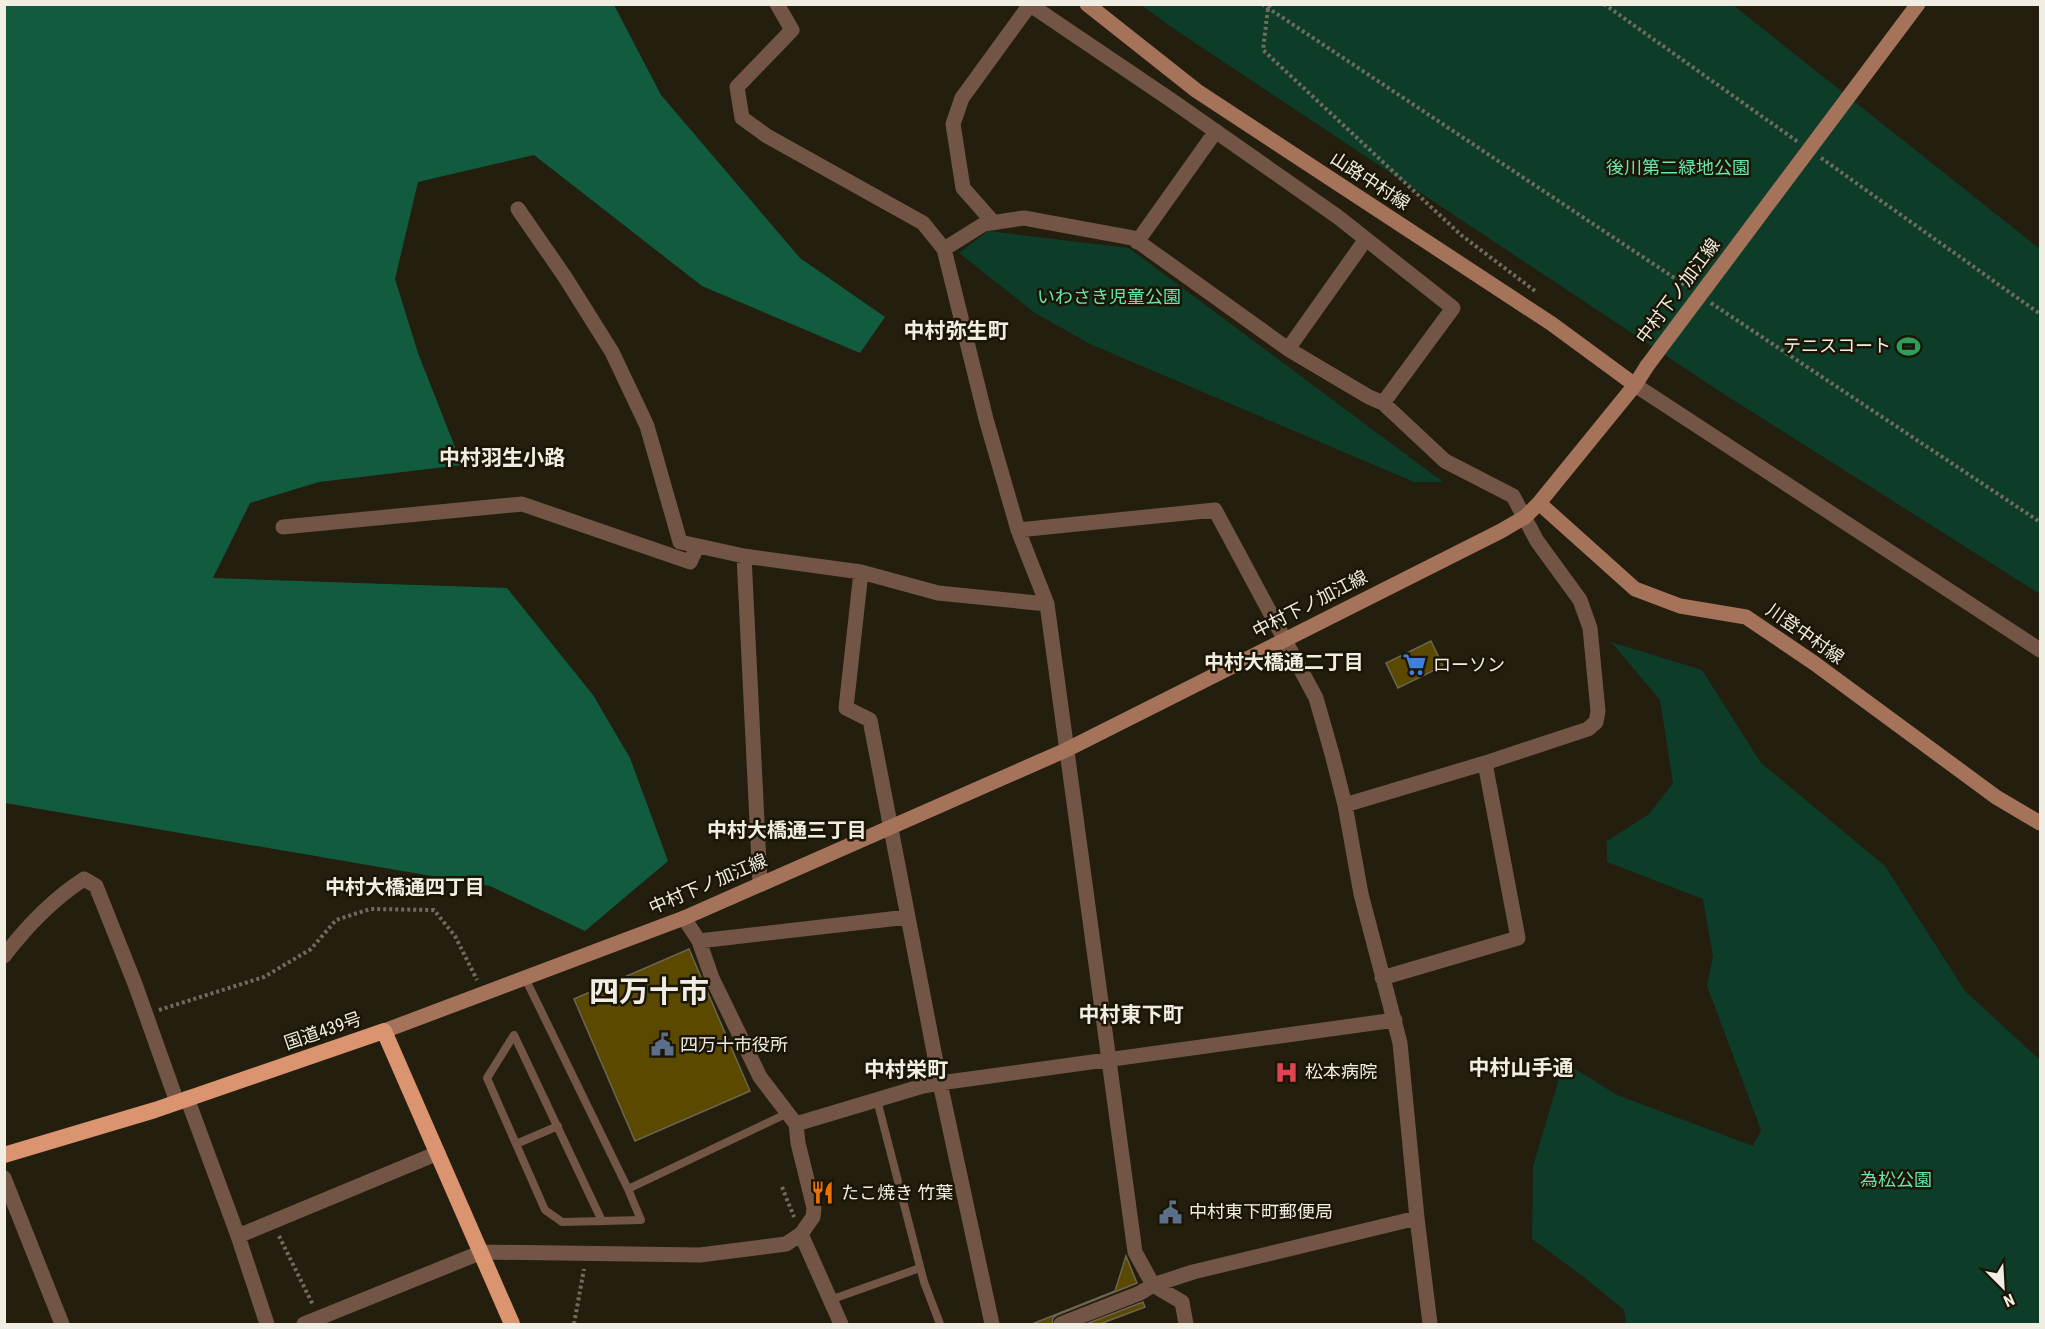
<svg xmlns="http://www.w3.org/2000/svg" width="2045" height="1329" font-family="'Roboto Condensed','Noto Sans JP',sans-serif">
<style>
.green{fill:#0d3c29}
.forest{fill:#115c3f}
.building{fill:#5b4900;stroke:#6b6552;stroke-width:1.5}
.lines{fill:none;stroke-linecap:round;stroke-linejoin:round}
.path{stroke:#706c5d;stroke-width:4;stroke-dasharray:3 3;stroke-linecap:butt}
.service{stroke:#735545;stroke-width:8}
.minor{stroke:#735545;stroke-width:15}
.secondary{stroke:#a4735a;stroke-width:15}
.trunk{stroke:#db9470;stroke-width:16}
.secondary-bridge{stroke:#a4735a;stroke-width:15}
.labels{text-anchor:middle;stroke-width:5;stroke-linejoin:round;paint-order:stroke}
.park-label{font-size:18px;fill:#6ae5ae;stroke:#1a1505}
.street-label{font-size:18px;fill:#f0ede2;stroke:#1a1505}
.poi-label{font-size:18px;fill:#f0ede2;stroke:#1a1505;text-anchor:start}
.neighbourhood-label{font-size:20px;font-weight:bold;fill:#f0ede2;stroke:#1a1505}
.quarter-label{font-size:21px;font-weight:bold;fill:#f0ede2;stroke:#1a1505}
.town-label{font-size:30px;font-weight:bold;fill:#f0ede2;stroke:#1a1505}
</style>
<rect width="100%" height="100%" fill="#231e0d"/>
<path class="green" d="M1141,5h592l307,244v345l-321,-203 -539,-358z
M988,231l141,17 314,234h-29l-324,-138 -55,-31 -76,-60z
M1611,642l91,28 59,93 124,103 80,125 75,69v264h-414l-2,-14 -39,-32 -53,-39 1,-73 31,-104 53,33 136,51 8,-16 -54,-144 6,-30 -10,-57 -96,-37v-21l42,-27 24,-31 -13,-83z"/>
<path class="forest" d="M4,5h610l47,90 139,163 85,59 -25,36 -158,-67 -168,-131 -116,27 -23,97 23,74 44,112 -143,17 -69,21 -37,75 294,10 86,107 37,63 38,103 -83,70 -95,-45 -485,-83z"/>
<path class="building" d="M1431,641l12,25 -45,22 -12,-25z
M689,949l61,142 -115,50 -61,-142z
M1126,1256l11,27 -80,32 -4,3 -1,6h-20l83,-33z
M1143,1302l2,5 -45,17h-14z"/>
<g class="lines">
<path class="path" d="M1262,4l426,283
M1271,4l-3,4 -5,42 198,185 74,56
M1604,4l194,138
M1821,158l219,156
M1711,303l329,219
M159,1010l105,-33 47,-28 25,-29 34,-11 64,1 21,26 22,44
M782,1187l12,30
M279,1236l34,69
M574,1324l10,-55"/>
<path class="service" d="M525,978l103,211 160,-76
M877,1100l47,182 16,42
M516,1144l42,-18
M602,1221l-88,-186 -27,43 58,132 17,12 79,-2 -13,-31
M830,1300l90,-32"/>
<path class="minor" d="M777,4l15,26 -55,57 5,31 25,18 156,87 21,26 42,170 32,111 29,74 88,648 18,33 29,17 4,22
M1029,4l142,96 167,117 115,91 -70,95
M518,209l47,68 47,75 35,74 33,116 64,14 117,16 77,21 109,11
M993,222l-30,-34 -10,-64 9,-26 67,-92
M1137,242l79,-111
M944,249l40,-25 40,-6 109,20 155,111 81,48 14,6 62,58 68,35 24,45 43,59 10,28 8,83 -2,11 -8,7 -103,34 -140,42
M1288,349l78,-110
M1635,385l405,265
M283,527l239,-23 168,58 7,-15
M1018,530l197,-20 101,188 16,56 13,51 16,89 39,149 17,175 13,106
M744,556l16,327
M861,572l-15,136 24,12 70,363 52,241
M699,941l209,-24
M4,956c23,-30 49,-57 80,-77l12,7 39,98 42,118
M1382,978l136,-40 -33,-175
M187,1098l51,138 29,88
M796,1124l127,-38 17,-3 455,-63
M4,1178l58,146
M801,1234l40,90
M238,1236l200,-83
M304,1324l178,-72 218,3 86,-11 15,-10 12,-17 1,-9 -16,-65 -2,-19 -36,-47 -48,-99 -13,-37 -15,-23
M1061,1324l79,-31 13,-8 40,-13 224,-54"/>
<path class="secondary" d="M1087,4l110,87 355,233 83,61
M1539,503l96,86 45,17 66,11 68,46 182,134 44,26
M384,1031l300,-113 382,-168 435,-219 24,-14 14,-14 96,-118 12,-19"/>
<path class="trunk" d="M4,1155l151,-45 229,-79 128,293"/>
<path class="secondary-bridge" d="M1647,366l271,-362"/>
</g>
<defs>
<symbol id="stadium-bare" viewBox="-9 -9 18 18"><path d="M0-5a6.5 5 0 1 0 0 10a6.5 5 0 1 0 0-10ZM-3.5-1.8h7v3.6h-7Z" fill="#2e9e5b" stroke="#1a1505" stroke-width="2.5" paint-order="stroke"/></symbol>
<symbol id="supermarket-bare" viewBox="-9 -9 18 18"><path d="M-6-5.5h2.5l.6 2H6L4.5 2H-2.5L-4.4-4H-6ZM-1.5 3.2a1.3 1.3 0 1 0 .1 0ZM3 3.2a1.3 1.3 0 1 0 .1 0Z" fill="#3f7fe0" stroke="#1a1505" stroke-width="2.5" paint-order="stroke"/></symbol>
<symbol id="civic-bare" viewBox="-9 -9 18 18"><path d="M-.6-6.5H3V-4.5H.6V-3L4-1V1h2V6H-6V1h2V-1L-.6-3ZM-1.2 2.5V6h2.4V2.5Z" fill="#5c6f8a" stroke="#1a1505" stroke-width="2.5" paint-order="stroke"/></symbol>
<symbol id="hospital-bare" viewBox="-9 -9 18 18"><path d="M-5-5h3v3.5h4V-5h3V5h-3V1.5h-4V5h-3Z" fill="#e0444e" stroke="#1a1505" stroke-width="2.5" paint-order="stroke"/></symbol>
<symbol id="restaurant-bare" viewBox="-9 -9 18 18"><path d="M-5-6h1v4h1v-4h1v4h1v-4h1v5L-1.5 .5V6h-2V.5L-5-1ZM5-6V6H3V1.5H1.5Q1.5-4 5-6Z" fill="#e8710a" stroke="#1a1505" stroke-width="2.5" paint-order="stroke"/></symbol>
</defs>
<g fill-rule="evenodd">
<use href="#stadium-bare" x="1892" y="330" width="33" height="33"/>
<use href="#supermarket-bare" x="1398" y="648" width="33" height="33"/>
<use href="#civic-bare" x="646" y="1028" width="33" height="33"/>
<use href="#hospital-bare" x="1270" y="1056" width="33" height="33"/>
<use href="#restaurant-bare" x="806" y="1176" width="33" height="33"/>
<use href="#civic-bare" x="1154" y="1196" width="33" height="33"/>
</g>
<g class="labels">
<g class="park-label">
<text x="1678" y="174">後川第二緑地公園</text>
<text x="1109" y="303">いわさき児童公園</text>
<text x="1896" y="1186">為松公園</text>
</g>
<g class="street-label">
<text transform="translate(1370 181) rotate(33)" y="6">山路中村線</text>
<text transform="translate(1678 291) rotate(-53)" y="6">中村下ノ加江線</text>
<text transform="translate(1310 604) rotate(-27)" y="6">中村下ノ加江線</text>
<text transform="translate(1805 634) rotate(35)" y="6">川登中村線</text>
<text transform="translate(708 884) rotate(-23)" y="6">中村下ノ加江線</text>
<text transform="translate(323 1031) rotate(-19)" y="6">国道439号</text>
</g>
<g class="poi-label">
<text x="1891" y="352" text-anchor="end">テニスコート</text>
<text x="1433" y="671">ローソン</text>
<text x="680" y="1051">四万十市役所</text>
<text x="1305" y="1078">松本病院</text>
<text x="841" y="1199">たこ焼き 竹葉</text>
<text x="1189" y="1218">中村東下町郵便局</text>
</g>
<g class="neighbourhood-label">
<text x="1284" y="669">中村大橋通二丁目</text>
<text x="787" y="837">中村大橋通三丁目</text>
<text x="405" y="894">中村大橋通四丁目</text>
</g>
<g class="quarter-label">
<text x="956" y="338">中村弥生町</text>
<text x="502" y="465">中村羽生小路</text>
<text x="1131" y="1022">中村東下町</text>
<text x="1521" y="1075">中村山手通</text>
<text x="906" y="1077">中村栄町</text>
</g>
<g class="town-label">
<text x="649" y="1002">四万十市</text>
</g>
</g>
<rect width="2045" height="1329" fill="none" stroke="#f0ede2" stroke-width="12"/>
<g transform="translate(2003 1287) rotate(156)" stroke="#1a1505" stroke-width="4.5" paint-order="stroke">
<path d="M0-4.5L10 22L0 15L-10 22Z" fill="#f0ede2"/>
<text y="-9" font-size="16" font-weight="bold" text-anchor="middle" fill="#f0ede2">N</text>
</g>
</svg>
